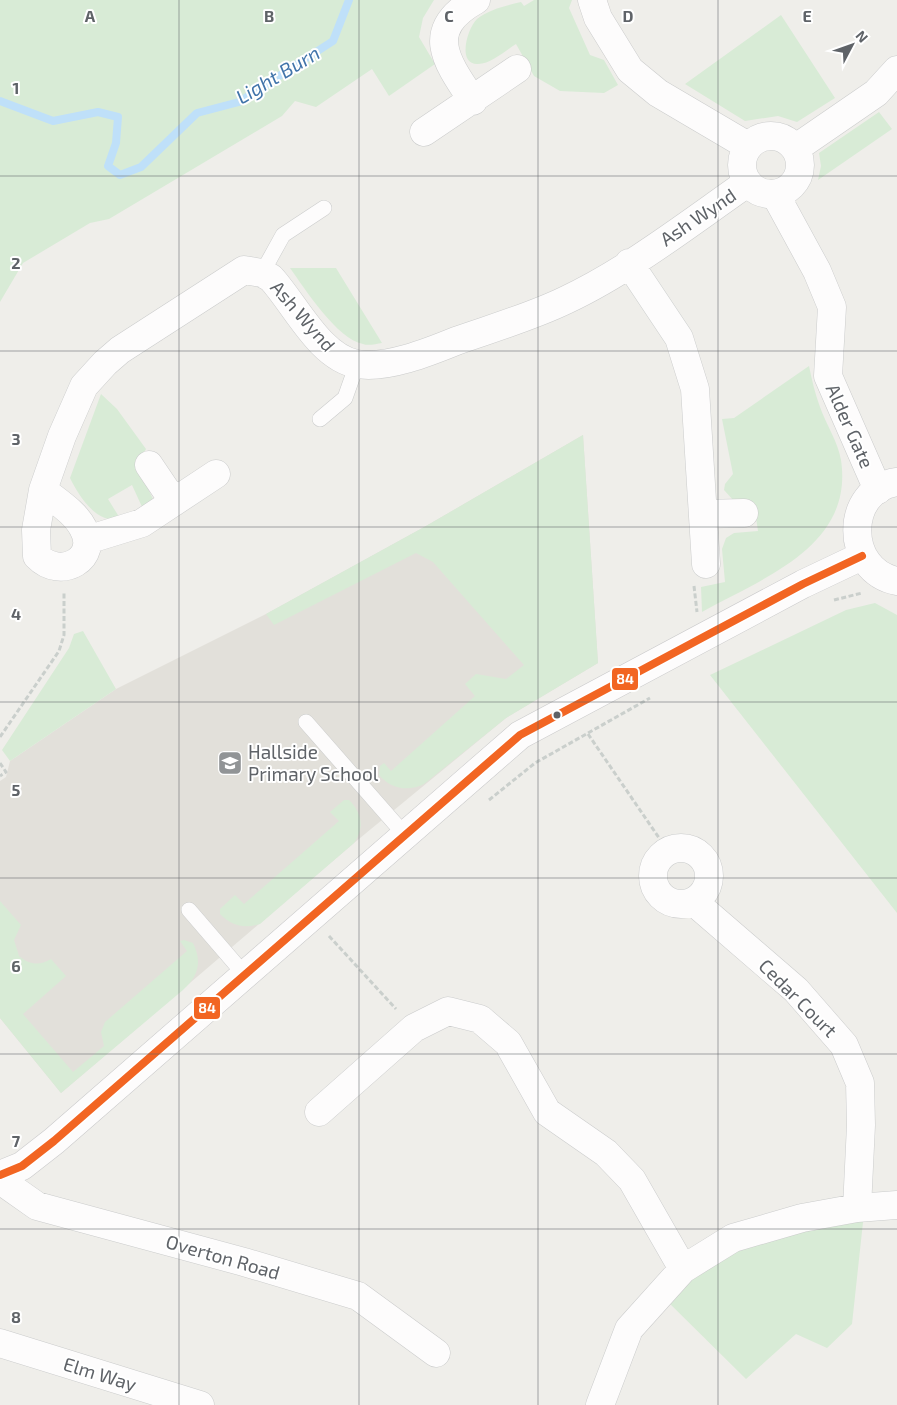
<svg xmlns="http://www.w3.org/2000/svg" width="897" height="1405" font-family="'Exo 2',sans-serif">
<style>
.education{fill:#e2e0da}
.green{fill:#d8ebd6}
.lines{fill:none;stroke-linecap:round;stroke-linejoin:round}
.stream{stroke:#bfe0f9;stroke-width:8}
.lane-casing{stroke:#cbcccc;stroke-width:16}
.street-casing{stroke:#cbcccc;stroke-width:29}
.secondary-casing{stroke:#cacacb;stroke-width:29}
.path{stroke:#cacfcc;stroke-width:3;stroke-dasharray:5 2.5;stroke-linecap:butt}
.lane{stroke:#fdfcfc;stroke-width:15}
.street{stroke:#fdfcfc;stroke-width:28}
.secondary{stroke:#fdfcfc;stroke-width:28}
.bus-1-casing{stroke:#fff;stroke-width:11}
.bus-1{stroke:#f26522;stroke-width:8}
.grid{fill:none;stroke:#5f6368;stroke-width:1;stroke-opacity:0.55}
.bus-dot{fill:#5f6368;stroke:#fff;stroke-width:2}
.labels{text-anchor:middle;stroke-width:4;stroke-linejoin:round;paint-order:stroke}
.street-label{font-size:19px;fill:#5f6368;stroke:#fff}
.poi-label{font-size:19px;fill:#5f6368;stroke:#fff;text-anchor:start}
.water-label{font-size:20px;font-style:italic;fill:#4174aa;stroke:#fff}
.grid-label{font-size:16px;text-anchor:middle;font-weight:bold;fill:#5f6368;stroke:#fff;stroke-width:4;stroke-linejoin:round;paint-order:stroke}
.line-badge{stroke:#fff;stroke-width:2}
.badge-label{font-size:14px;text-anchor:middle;font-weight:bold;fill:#fff}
</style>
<rect width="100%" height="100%" fill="#efeeea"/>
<path class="education" d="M583,435l15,228 -92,55 -152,125 -293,250 -61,-75v-237l6,-4 4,-16 106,-72 150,-75 160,-88z"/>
<path class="green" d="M0,0h434l-11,18 -4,19 16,27 -46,32 -17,-27 -56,38 -21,-6 -13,15 -173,103 -19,4 -67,40 -23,39z
M534,0h38l-3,8 21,47 14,5 14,25 -14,8 -44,-2 -26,-15 -18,-32c-11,7 -25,20 -38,20 -22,1 -10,-37 -1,-45 13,-10 28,-13 44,-17l3,4z
M781,15l54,83 -38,24 -19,-6 -33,5 -60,-37z
M879,112l13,17 -74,51 3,-14 -2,-13z
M290,268h46l46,75c-6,1 -14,3 -19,1 -26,-5 -58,-55 -73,-76z
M809,366c3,14 6,28 11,41 6,17 18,35 21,53 13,87 -79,118 -139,152l-1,-25 24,-5 -3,-33 4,-11 8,-5 24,-2 -3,-20 -21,-10 -10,-11 1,-6 8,-10 -11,-55 12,-1z
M101,394l16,15 29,40 -9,17 16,33 -10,10 -11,-24 -24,14 13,21c-5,-1 -12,0 -16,-2 -16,-6 -28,-26 -35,-40z
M583,435l15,228 -92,55 -82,66c-16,8 -33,5 -45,-9l1,-9 4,-3 7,8 84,-75 -10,-12 11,-10 30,5 18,-14 -91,-103 -17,-9 -142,72 -8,-11 160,-88z
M875,603l22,12v298l-187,-238 136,-65z
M83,631l33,58 -106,72 -8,-11 67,-102 5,-14z
M344,800h5c13,13 16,28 5,43l-94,81c-16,5 -28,2 -40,-10v-5l15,-14 9,9 95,-83 -9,-9z
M0,901l21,24 -7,15 5,16c11,9 20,10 32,3l15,17 -43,38 50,58 31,-26 -3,-14 4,-10 82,-71 -7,-10 4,-1 9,3c9,18 6,33 -10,47l-122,103 -61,-75z
M864,1213l-12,111 -25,24 -31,-14 -50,45 -81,-80 71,-58z"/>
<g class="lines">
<path class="stream" d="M0,101l53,20 45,-9 20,5 -2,26 -8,23 12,9 21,-8 56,-54 42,-11 94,-61 16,-41"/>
<defs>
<path id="lane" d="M262,273l21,-38 41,-27
M320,419l25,-21 12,-34
M306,722l99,113
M189,910l56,65"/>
<path id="street" d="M592,0l6,18 32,52 28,23 90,53
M473,101c-27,-40 -50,-71 3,-101
M424,132l93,-63
M742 165a29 29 0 1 1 58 0a29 29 0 1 1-58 0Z
M796,148l80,-55 21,-23
M775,194l42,77 15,36 -4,69 50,114
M629,263l50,75 16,51 11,175
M149,465l25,37
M43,490l-7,40 1,26c24,25 63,2 46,-28 -8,-16 -27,-27 -40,-38l19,-54 22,-50 21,-23 15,-13 124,-80 18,3 9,5c24,26 49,80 86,86 30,5 72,-12 99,-23 37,-13 75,-24 110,-41 62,-29 125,-78 181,-117
M703,514l41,-1
M87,540l55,-17 74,-49
M653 876a28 28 0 1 1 56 0a28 28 0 1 1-56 0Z
M694,902l102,88 48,55 16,38 1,42 -4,83
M319,1112l95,-84 34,-17 32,8 28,24 39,69 59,41 26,27 51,89
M0,1180l37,26 207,56 114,34 78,57
M0,1343l200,62
M600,1405l29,-76 54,-60 50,-31 69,-20 55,-10 40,-3"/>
<path id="secondary" d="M897,482c-53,7 -53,89 0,99
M0,1175l22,-9 32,-25 466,-406 283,-151 59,-28"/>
</defs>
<use href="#lane" class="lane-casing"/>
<use href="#street" class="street-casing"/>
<use href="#secondary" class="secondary-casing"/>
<path class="path" d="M694,586l3,26
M834,600l28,-7
M588,734l80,117
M0,737l59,-86 5,-16v-43
M0,763l6,9 -6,4
M489,800l46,-37 115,-65
M329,936l67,73"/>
<use href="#lane" class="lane"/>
<use href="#street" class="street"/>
<use href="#secondary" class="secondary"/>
<defs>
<path id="bus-1" d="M0,1175l22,-9 32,-25 466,-406 283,-151 59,-28"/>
</defs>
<use href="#bus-1" class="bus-1-casing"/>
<use href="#bus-1" class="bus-1"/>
</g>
<path class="grid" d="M179,0v1405M359,0v1405M538,0v1405M718,0v1405M0,176h897M0,351h897M0,527h897M0,702h897M0,878h897M0,1054h897M0,1229h897"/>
<defs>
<symbol id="school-square" viewBox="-11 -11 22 22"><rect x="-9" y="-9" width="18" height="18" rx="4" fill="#919496" stroke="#fff"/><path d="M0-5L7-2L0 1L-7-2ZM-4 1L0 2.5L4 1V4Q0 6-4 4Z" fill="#fff"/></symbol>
</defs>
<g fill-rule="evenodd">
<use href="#school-square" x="216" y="749" width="28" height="28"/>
</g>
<circle class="bus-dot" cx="557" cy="715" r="4.5"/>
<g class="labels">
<g class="street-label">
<text transform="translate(698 217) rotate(-34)" y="7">Ash Wynd</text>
<text transform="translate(303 316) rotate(49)" y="7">Ash Wynd</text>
<text transform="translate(850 426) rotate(66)" y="7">Alder Gate</text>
<text transform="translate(798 998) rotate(45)" y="7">Cedar Court</text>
<text transform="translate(223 1257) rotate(16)" y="7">Overton Road</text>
<text transform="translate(100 1374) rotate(17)" y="7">Elm Way</text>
</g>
<g class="poi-label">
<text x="248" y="759">Hallside<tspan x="248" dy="22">Primary School</tspan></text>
</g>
<g class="water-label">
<text transform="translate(278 75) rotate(-31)" y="7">Light Burn</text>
</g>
</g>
<g class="grid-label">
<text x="90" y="22">A</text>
<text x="269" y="22">B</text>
<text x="449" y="22">C</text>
<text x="628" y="22">D</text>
<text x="807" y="22">E</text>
<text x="16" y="94">1</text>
<text x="16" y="269">2</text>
<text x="16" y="445">3</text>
<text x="16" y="620">4</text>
<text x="16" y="796">5</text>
<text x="16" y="972">6</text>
<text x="16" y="1147">7</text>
<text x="16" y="1323">8</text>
</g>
<g class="line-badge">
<rect x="611" y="667" width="28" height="24" rx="5" fill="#f26522"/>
<rect x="193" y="996" width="28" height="24" rx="5" fill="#f26522"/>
</g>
<g class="badge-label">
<text x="625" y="684">84</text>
<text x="207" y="1013">84</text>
</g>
<g transform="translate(852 45) rotate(49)" stroke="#ffffff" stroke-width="4" paint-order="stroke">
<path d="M0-4L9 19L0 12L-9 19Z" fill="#5f6368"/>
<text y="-8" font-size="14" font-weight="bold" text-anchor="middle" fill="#5f6368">N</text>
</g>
</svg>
